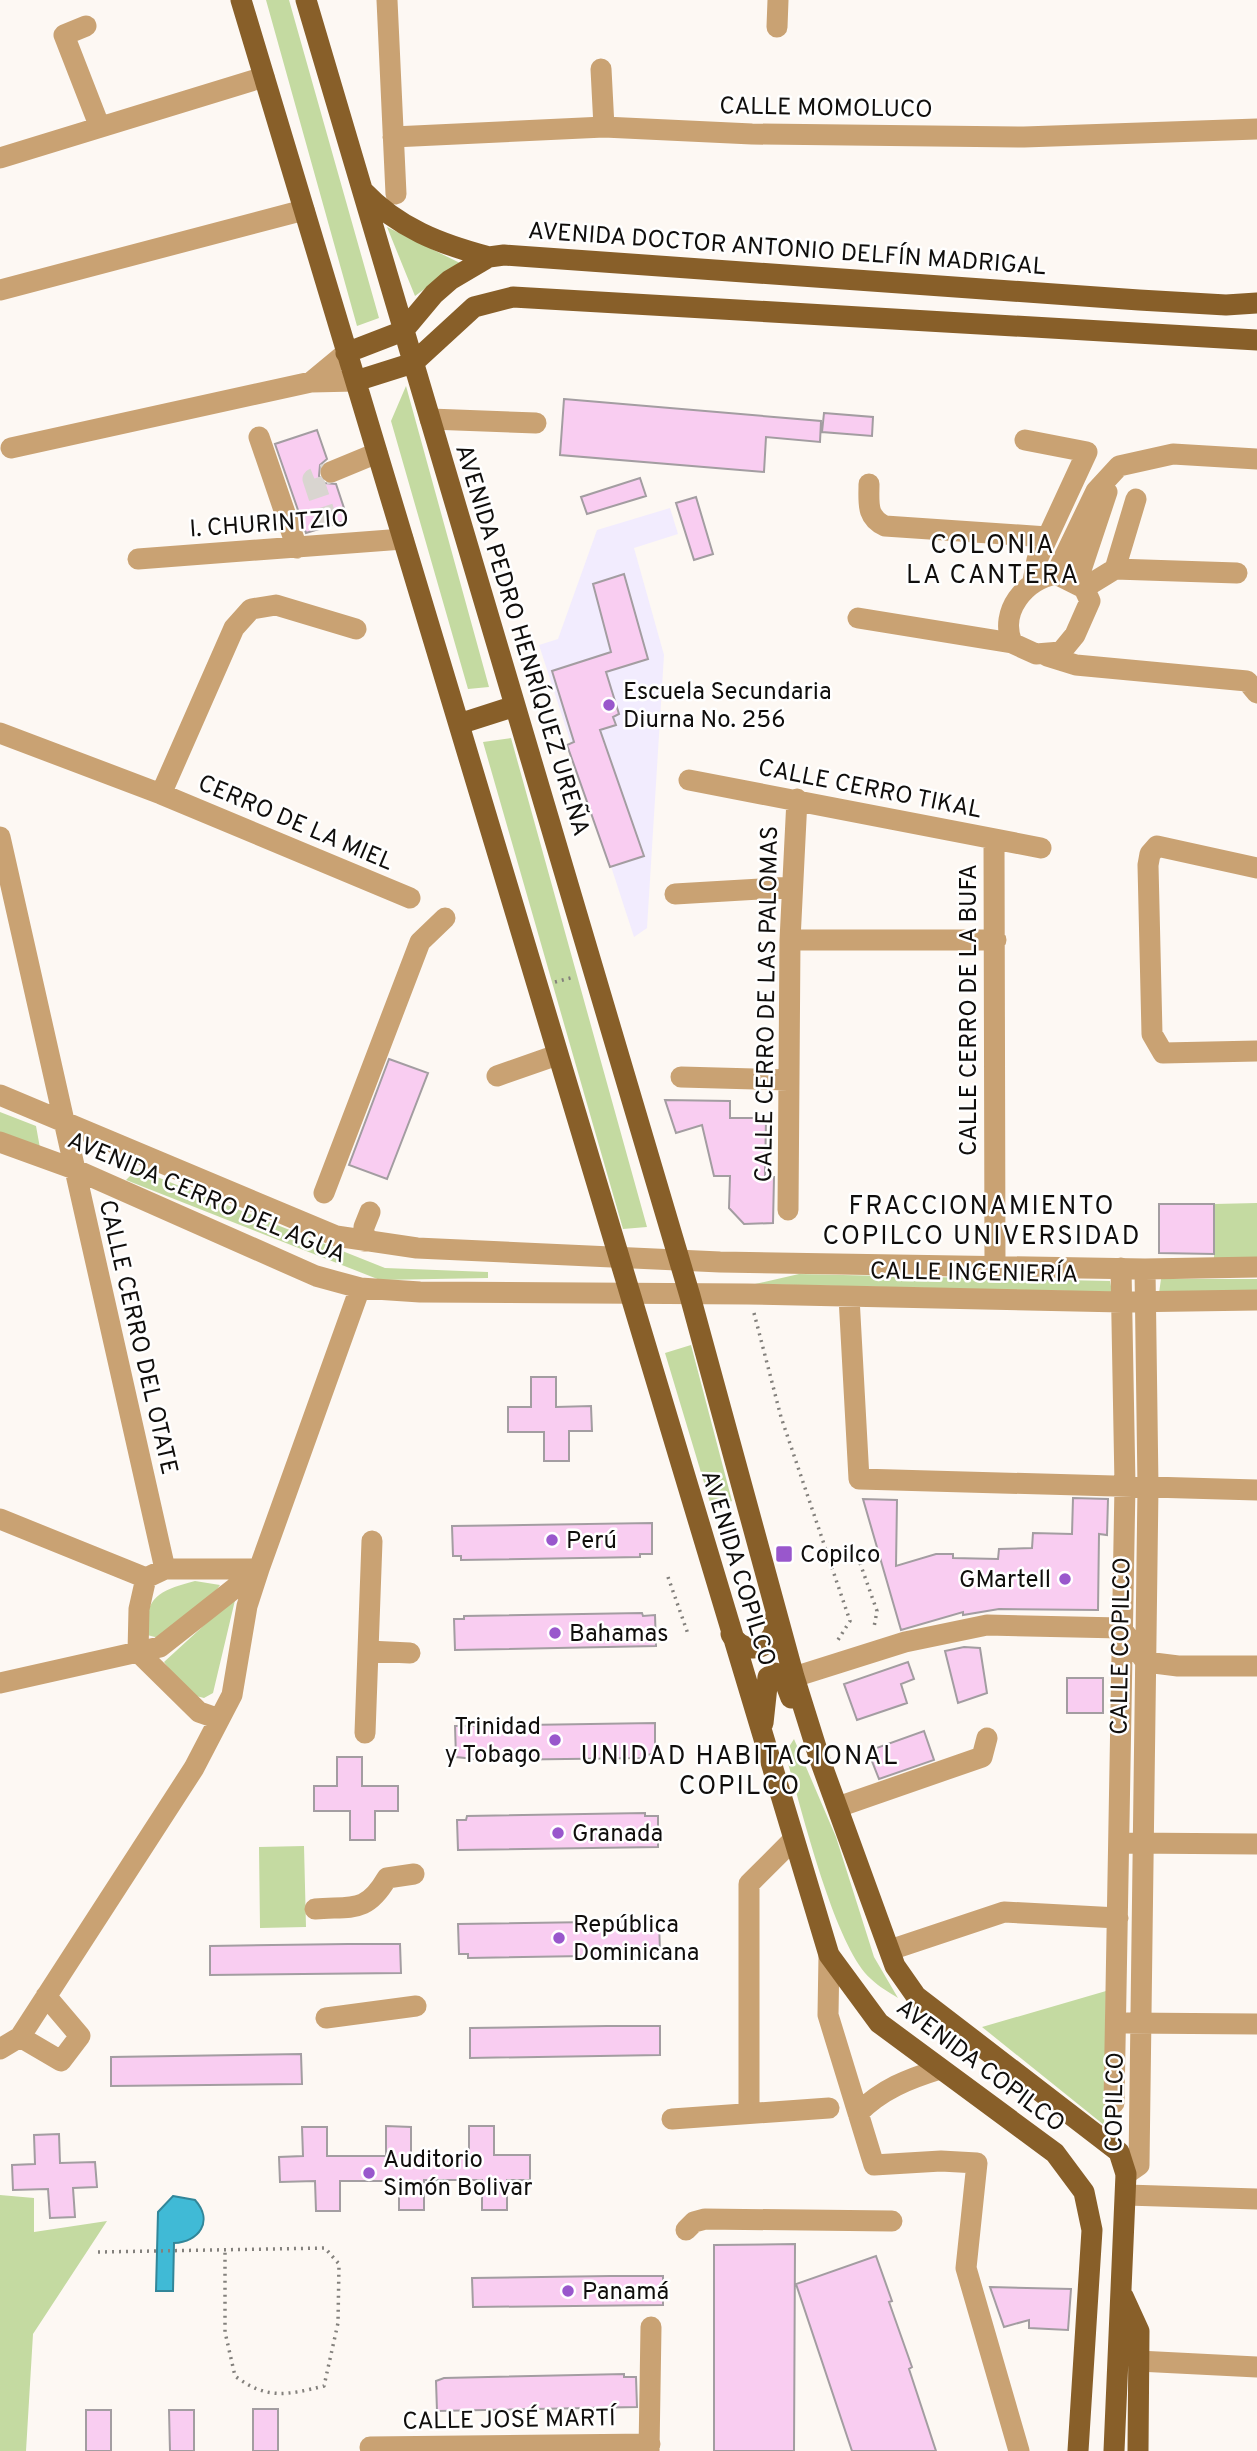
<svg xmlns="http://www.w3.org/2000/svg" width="1257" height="2451" font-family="Overpass,sans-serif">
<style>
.education{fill:#f2ecfe}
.green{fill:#c4daa1}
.water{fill:#40bad6;stroke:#328699;stroke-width:2}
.building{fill:#f9cdf1;stroke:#a39da1;stroke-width:2}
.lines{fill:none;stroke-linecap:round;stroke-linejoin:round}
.minor-tunnel{stroke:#d9d5d0;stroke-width:21;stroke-dasharray:21 10;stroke-linecap:butt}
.path{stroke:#83807c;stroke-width:3.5;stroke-dasharray:2 5;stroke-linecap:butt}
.minor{stroke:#c9a273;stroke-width:21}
.major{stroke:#885f29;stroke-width:21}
.poi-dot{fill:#9957cc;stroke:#fff;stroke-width:2.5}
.labels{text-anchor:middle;stroke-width:5;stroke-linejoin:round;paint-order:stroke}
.street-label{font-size:24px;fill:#100e0c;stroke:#fff}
.poi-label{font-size:24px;fill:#100e0c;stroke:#fff;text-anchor:start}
.neighbourhood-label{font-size:26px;letter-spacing:2px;fill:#100e0c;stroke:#fff}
</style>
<rect width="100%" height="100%" fill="#fdf8f3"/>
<path class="education" d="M670,508l8,26 -44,14 30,107 -17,273 -13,9 -95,-292 19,-6 39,-109z"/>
<path class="green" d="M266,0h23l90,318 -22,8z
M387,227l73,36 -45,33z
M406,386l83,301 -21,2 -77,-268z
M511,738l136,489 -24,2 -140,-487z
M0,1112l36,14 4,22 -40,-15z
M137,1169l248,99 103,4v6l-108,2 -254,-100z
M1257,1203v59h-43v-58z
M799,1274l311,7 2,11 -357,-8z
M1161,1279h96v14h-98z
M691,1345l41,156 -20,8 -47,-156z
M195,1581l25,4 -18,25 -43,28 -12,-3c-4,-39 15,-45 48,-54z
M236,1596l-23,97 -9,5 -16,-4 -24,-32z
M794,1739l42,98 38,120 24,41c-9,-6 -19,-11 -27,-19 -37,-33 -70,-173 -86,-226z
M304,1846l2,81 -46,1 -1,-81z
M1106,1991l-2,134 -122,-98z
M0,2195l34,3v34l73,-11 -74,113 -7,117h-26z"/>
<path class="water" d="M173,2196l22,4c19,21 4,42 -21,43l-1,48h-17l2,-79z"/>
<path class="building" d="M564,399l257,22 -1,21 -54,-5 -2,35 -204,-17z
M824,413l49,4 -1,19 -50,-4z
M317,430l10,29 -7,6 -1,11 5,7 12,1 12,36 -42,13 -31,-89z
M640,478l6,18 -59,18 -6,-17z
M696,497l17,57 -19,6 -18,-57z
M624,574l24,85 -42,13 13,42 -6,3 3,8 -16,5 44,126 -34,11 -43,-122 7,-3 -22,-71 59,-19 -18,-68z
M389,1059l39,14 -41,106 -38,-14z
M665,1100l65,1v17h36l-1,59h9l-1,46 -29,1 -15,-16 1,-32h-16l-12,-51 -26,8z
M1159,1204h55v50l-55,-1z
M531,1377h25v30l35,-1 1,25h-23v30h-25v-29h-36v-25h23z
M1073,1498l35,1 -1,36 -8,-1 -1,76 -99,-1 -36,6v-3l-62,18 -38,-131 34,1 -1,66 40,-12h17v4l45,1 1,-10 33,-1 1,-15 39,1z
M652,1523v31h-12v3l-179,3v-4h-8l-1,-30z
M642,1613l1,3 12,-1 1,31 -201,4 -1,-31h10v-3z
M964,1647l16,1 7,45 -29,10 -13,-52z
M908,1662l6,17 -13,5 6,19 -50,17 -13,-36z
M1067,1678h36v35h-36z
M655,1723v31l-12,1v3l-159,2 -28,-3 -1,-31z
M924,1731l10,29 -55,19 -11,-28z
M337,1757h25v29h36v25h-23v29h-25v-29h-36v-25h23z
M645,1813v3h13v31l-200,3 -1,-30h9l1,-4z
M659,1921l1,31h-13v3l-179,3v-4h-9l-1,-30z
M348,1944h52l1,29 -191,2v-29z
M607,2026h53v29l-190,3v-30z
M301,2054l1,30 -191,2v-29z
M386,2126l25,1v29h58v-30h25v29h36v25h-23v30h-25v-30h-58v30h-25v-29h-59v30h-24l-1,-30 -35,1 -1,-25 24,-1 -1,-29h25v29h59z
M59,2134l1,29 35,-1 2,25 -24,1 2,29 -25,1 -2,-29 -35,1 -1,-25 23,-1 -1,-29z
M795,2244l-1,207h-80v-206z
M876,2256l16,45 -3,1 23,65 -3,2 27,82h-84l-56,-167z
M610,2276h53v29l-190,2 -1,-29z
M990,2287l81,2 -3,41 -39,-2v-8l-25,7z
M624,2374v3h12l1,30 -200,4 -1,-30 8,-3z
M253,2409h25v42h-25z
M86,2410h25v41h-25z
M169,2410h25v41h-24z"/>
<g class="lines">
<path class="minor-tunnel" d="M329,527l-16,-48 18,-7"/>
<path class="path" d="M555,982l19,-5
M754,1313l27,104 69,204 -14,22
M860,1563l17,48 -3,16
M668,1577l20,57
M98,2252l227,-4 14,16 -1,59 -14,63c-37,9 -57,14 -89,-10l-10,-44v-82"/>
<path class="minor" d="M387,0l9,194
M86,26l-22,9 35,90
M777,27l1,-27
M601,69l3,58
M393,137l211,-10 148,7 272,3 233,-8
M0,158l264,-81
M0,290l304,-80
M311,382l35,-29
M430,419l106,4
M259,437l38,111
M1025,440l62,12 -50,108 -4,21
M11,448l300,-66 45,-1
M331,472l46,-19
M869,484c0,19 -3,33 16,42l162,11
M138,559l265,-20
M1115,569l122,4
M1056,574l40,-83 23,-25 54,-12 84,5
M1056,574l28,14 6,13 -15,34 -14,17 -25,2 -24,-11c-13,-32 13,-63 44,-69z
M1077,582l30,-90
M1084,588l31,-19 21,-70
M858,618l154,25
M1047,656l29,9 171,16 10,12
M0,733l161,61 249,104
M689,780l352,68
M161,794l73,-166 17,-19 25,-4 80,24
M0,837l165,732
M994,839l1,427
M1257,868l-100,-22 -7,8 -2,11 4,169 11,19 94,-2
M675,894l117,-7
M790,940h206
M497,1076l60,-21
M681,1077l107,3
M0,1095l336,141 81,12 303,14 425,7 112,-2
M0,1142l74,27 242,107 44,12 60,4 327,2 375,8 135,-2
M324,1193l96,-251 25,-24
M788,1210l2,-270 7,-141
M364,1241v-14l6,-15
M849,1297l10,182 398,11
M0,1519l146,59
M368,1651l42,2
M794,1677l111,-35 82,-17 134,3 25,34 32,4h79
M0,1683l160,-36 99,-78
M219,1719l-20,-7 -61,-60 1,-43 7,-31 19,-9h94
M365,1733l7,-192
M838,1807l144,-50 5,-19
M1129,1843l128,1
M315,1909c37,-3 51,5 72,-31l27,-4
M890,1950l114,-38 114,6
M829,1955l-1,60 46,150 67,-4 36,2 -11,105 53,183
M326,2018l90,-12
M1127,2023l130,1
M20,2037l41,24 19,-25 -34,-40
M0,2049l20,-12 174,-269 38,-73 15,-89 12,-37 101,-281
M1114,2103l11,-618 -4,-217
M749,2113v-229l44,-44
M858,2113c24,-24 50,-34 82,-44
M672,2119l157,-11
M1126,2174l13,-9 9,-678 -3,-218
M1126,2195l131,4
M686,2230l8,-8 11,-3 187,2
M1138,2361l119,6
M370,2447l280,-3
M649,2451l2,-124"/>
<path class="major" d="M241,0l588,1955 50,68 176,130 29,39 8,38 -14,221
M306,0l384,1296 104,381 26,83 75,206 21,30 203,156 7,22 -12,277
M363,191c35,37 77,53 126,66
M346,353l57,-22 31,-37 16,-14 39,-23 15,-2 635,45 87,5 31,-2
M356,381l57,-18 61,-56 39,-10 744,43
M459,724l56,-18
M731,1634c8,15 31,21 41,2 4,-6 3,-15 4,-22
M763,1723l5,-46 7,-4 8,4 8,21
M1123,2296l16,35 -1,120"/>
</g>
<g class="poi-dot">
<circle cx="609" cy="705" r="7"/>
<circle cx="552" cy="1540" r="7"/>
<rect x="775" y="1545" width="18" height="18" rx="3.5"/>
<circle cx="1065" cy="1579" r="7"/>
<circle cx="555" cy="1633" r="7"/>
<circle cx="555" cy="1740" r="7"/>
<circle cx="558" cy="1833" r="7"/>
<circle cx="559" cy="1938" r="7"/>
<circle cx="369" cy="2173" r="7"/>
<circle cx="568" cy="2291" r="7"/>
</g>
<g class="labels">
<g class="street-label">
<text transform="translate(826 107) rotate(1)" y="8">CALLE MOMOLUCO</text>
<text transform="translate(787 248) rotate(4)" y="8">AVENIDA DOCTOR ANTONIO DELFÍN MADRIGAL</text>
<text transform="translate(269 523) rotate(-4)" y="8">I. CHURINTZIO</text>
<text transform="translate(523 640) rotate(73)" y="8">AVENIDA PEDRO HENRÍQUEZ UREÑA</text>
<text transform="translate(870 788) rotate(11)" y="8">CALLE CERRO TIKAL</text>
<text transform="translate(296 822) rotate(23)" y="8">CERRO DE LA MIEL</text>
<text transform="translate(766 1004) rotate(-89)" y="8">CALLE CERRO DE LAS PALOMAS</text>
<text transform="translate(968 1010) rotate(-90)" y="8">CALLE CERRO DE LA BUFA</text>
<text transform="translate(207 1197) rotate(23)" y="8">AVENIDA CERRO DEL AGUA</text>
<text transform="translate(974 1272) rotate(1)" y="8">CALLE INGENIERÍA</text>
<text transform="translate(139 1337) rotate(77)" y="8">CALLE CERRO DEL OTATE</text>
<text transform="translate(739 1568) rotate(73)" y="8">AVENIDA COPILCO</text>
<text transform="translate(1120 1646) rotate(-89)" y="8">CALLE COPILCO</text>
<text transform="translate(981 2065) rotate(37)" y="8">AVENIDA COPILCO</text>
<text transform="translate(1114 2102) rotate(-89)" y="8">COPILCO</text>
<text transform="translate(509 2419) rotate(-1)" y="8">CALLE JOSÉ MARTÍ</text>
</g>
<g class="poi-label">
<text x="623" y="699">Escuela Secundaria<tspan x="623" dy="28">Diurna No. 256</tspan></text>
<text x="566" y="1548">Perú</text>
<text x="800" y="1562">Copilco</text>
<text x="1051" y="1587" text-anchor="end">GMartell</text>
<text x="569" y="1641">Bahamas</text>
<text x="541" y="1734" text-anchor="end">Trinidad<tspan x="541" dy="28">y Tobago</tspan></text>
<text x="572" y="1841">Granada</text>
<text x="573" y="1932">República<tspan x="573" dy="28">Dominicana</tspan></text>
<text x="383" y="2167">Auditorio<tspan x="383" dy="28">Simón Bolivar</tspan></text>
<text x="582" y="2299">Panamá</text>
</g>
<g class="neighbourhood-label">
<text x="993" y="553">COLONIA<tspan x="993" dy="30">LA CANTERA</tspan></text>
<text x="982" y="1214">FRACCIONAMIENTO<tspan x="982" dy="30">COPILCO UNIVERSIDAD</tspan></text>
<text x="740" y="1764">UNIDAD HABITACIONAL<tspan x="740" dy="30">COPILCO</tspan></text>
</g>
</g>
</svg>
